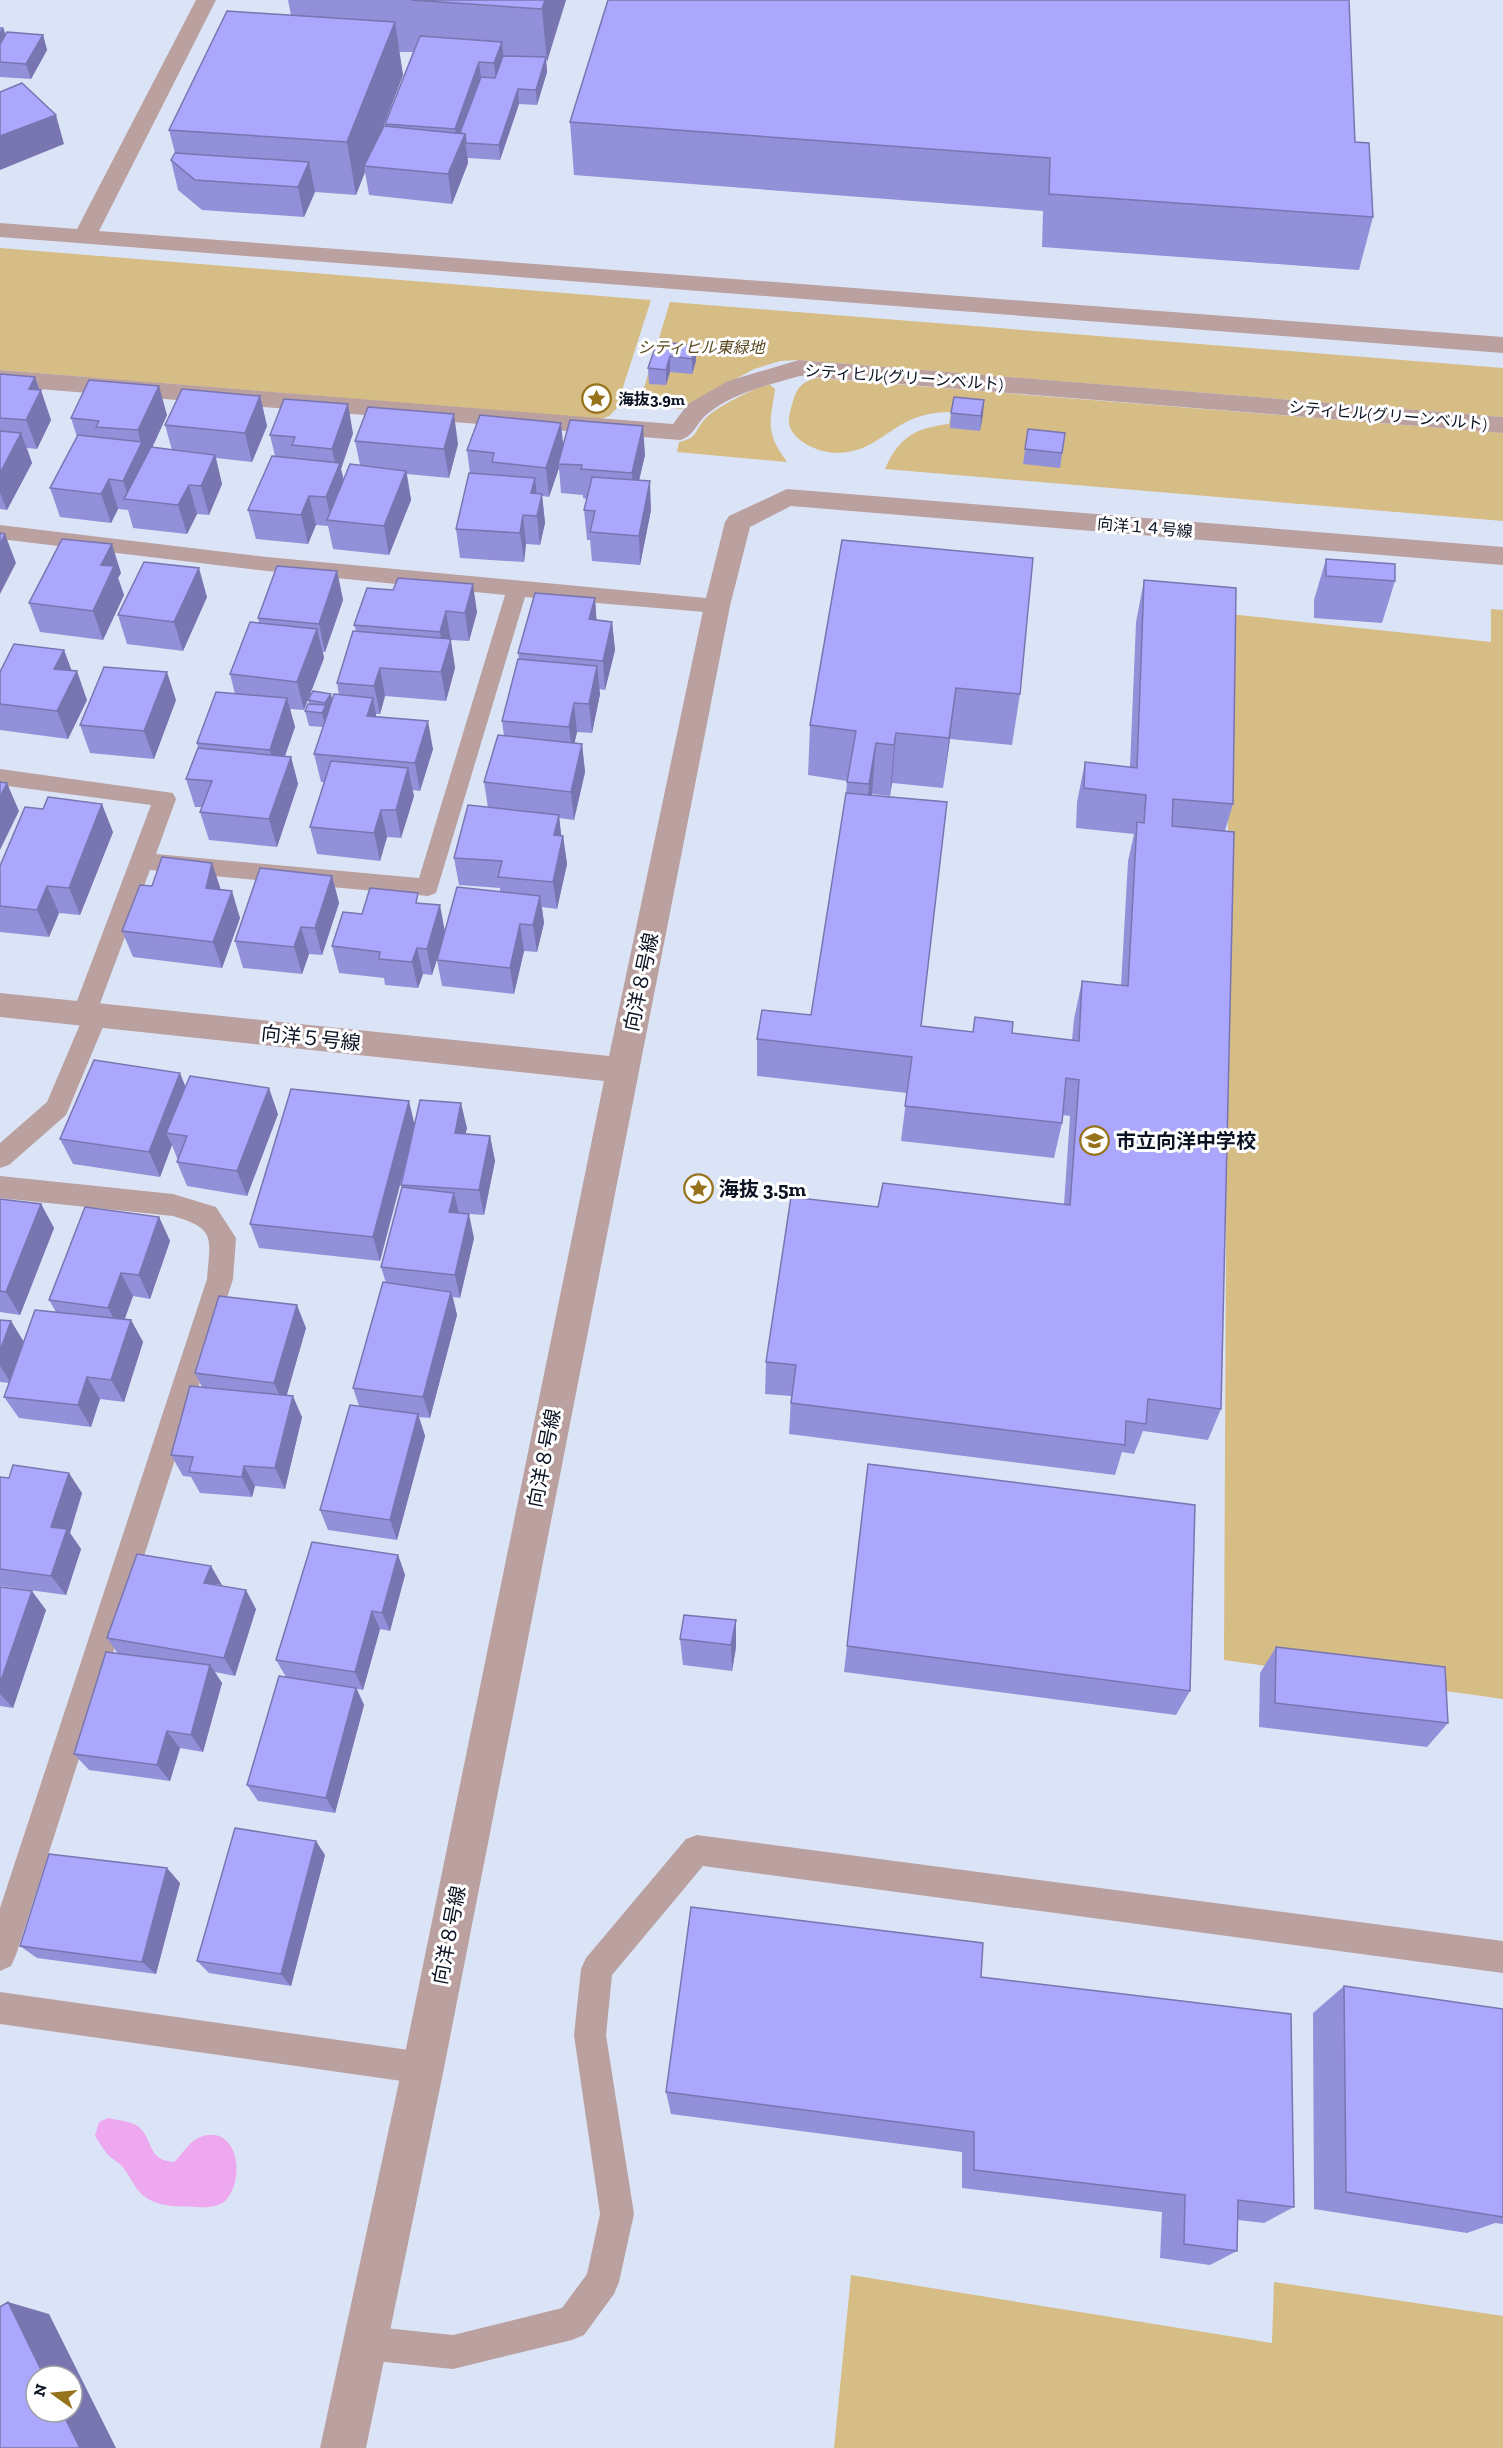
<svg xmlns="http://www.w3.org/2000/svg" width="1503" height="2448" font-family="'Zilla Slab','Noto Sans JP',serif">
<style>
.green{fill:#d6bc85}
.water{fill:#eda8f0}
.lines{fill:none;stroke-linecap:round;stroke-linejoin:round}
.service{fill:#baa09e;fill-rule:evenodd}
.pedestrian{fill:#baa09e;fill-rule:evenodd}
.tertiary{fill:#baa09e;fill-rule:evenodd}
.wall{fill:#9390da;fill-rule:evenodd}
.shaded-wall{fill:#7875b1}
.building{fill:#aba7fd;stroke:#7875b1;stroke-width:1.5}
.labels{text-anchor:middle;stroke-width:6;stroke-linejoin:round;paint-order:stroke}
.far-park-label{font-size:16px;font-style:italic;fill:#594720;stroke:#fff}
.far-street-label{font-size:16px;fill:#0c1323;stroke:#fff}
.far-poi-label{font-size:16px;font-weight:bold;fill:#0c1323;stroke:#fff;text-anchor:start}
.street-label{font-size:20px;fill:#0c1323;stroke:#fff}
.poi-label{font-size:20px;font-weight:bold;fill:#0c1323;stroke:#fff;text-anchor:start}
</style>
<rect width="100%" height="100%" fill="#dbe4f7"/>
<path class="green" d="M0,248l651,52 -35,109 -7,7 -8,3 -601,-49z
M670,302l833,66v49l-705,-57 -18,1 -26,8 -73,40 -42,-5z
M817,378l686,55v88l-618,-52c14,-32 30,-41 64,-45l2,-12c-19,0 -36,4 -52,14 -21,13 -36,27 -62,27 -17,0 -44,-11 -48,-29 -1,-8 2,-15 4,-23 4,-14 10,-20 24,-23z
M770,385l5,4c-5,35 -10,43 12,73l-110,-10 2,-10c20,-4 15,-12 27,-24 8,-9 52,-33 64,-33z
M1491,609l12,1v1089l-279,-39 5,-1046 262,28z
M851,2275l421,68 2,-61 229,34v132h-669z"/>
<path class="water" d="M108,2118c9,2 25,3 32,10 14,14 7,32 34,34 8,-7 15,-21 26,-25 38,-14 46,42 26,63 -7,7 -20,8 -30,7 -21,-1 -44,1 -59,-18 -5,-7 -9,-16 -15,-23 -4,-4 -10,-7 -14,-11 -5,-6 -9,-13 -13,-19l4,-14z"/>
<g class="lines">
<path class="service" d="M0,525l267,32 450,42 7,2 3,5 -3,5 -7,2 -192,-16 -89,296 -8,3 -278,-26 -51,136 5,2 4,7 -39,93 -3,7 -57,50 -9,3v-25l47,-41 34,-80 -5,-1 -4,-7 79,-209 -151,-20v-16l173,24 3,6 -20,55 263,24 86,-283 -238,-24 -267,-32z
M0,1176l173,18 43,13 20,31 -3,41 -217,676 -5,11 -11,5v-63l207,-629c3,-41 10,-50 -34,-63l-173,-18z
M697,1835l806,106v32l-800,-107 -91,109 -6,60 28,179 -15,68 -5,12 -30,41 -12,5 -119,29 -88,-9 -12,-5 -5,-12 5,-12 12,-5 88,9 109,-27 25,-34 13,-60 -26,-179 7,-66 5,-11 100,-119z
M0,1992l423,60 11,5 5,11 -5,11 -11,5 -423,-60z"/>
<path class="pedestrian" d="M799,360l704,57v16l-703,-57c-32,9 -68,17 -94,39 -10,9 -12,21 -26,25l-680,-54v-16l673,54 15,-20 40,-23z"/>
<path class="tertiary" d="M196,0h20l-117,231 1404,106v16l-1503,-116v-14l77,6z
M787,489l716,58v18l-712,-59 -41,21 -20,79 -286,1462 -78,380h-46l82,-380 202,-987 -604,-64v-24l609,63 95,-450 21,-84 4,-6z"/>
</g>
<path class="wall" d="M288,0h278l-20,62 1,10 -10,33 -18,-1 -19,56 -32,-2v5l-16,41 -83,-9 -4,-23 -9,23 -41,-3 -11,25 -102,-7 -24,-20 -7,-30 4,-7 -6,-23 122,-115zM399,52h14l-28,72v2l-4,6 22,-57z
M0,27h3l2,8h38l4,15 -16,29 -31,-2z
M570,122l785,20 18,75 -14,53 -317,-23 1,-36 -469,-36z
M657,342l39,19 -4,13 -22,-2 -4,13 -17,-1 -1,-16z
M0,374l35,3 16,43 -14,29 -10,-1 5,15 -25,47 -7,-1z
M260,396l7,30 -15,36 -36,-4 6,26 -13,31 -12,-1 -10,20 -54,-6 -5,-18 -10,-1 -7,14 -51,-6 -10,-29 27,-51 -6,-19 96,-3 -15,32 20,3 -7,-25z
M984,400l-4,31 -30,-3 1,-15z
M1028,429l37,4 -5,35 -37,-4z
M353,433l-12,36 3,11 16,-15 -5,-24 103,3 -9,34 -42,-4 4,26 -22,55 -56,-6 -5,-23 -12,-1 -8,19 -52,-5 -8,-29 27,-54 -5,-21z
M563,446l82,9 -6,25 12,30 -11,55 -48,-4 -2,-21h-3l-3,-30 3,-11 -4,-1v-3l-22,-2 -2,-25 -10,29 -7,-1 3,27 -5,22 -14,-1 -2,18 -64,-4 -4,-29 14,-55 -3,-24z
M842,540l178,154 -8,51 -62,-6 -7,49 -51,-5 -2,13 -18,-2 49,232 52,6 39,1 60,7 2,-21 8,-38 39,5 7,-125 6,-27 -58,-6 1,-26 8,-40 45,5 6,-145 8,-42 89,224 -8,27 -4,578 -13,31 -65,-9 -9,23 -12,-2 -7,23 -326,-41 2,-38 -26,-2 1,-32 112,-155 186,-3 6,-88 -7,-1 -1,8 -8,35 -153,-17 6,-48 -150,-17v-37l54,-24 35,-222 1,-12 -39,-6 2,-50z
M1326,559l69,22 -13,42 -68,-5v-18z
M337,571l6,29 -18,52h-2l1,6 -20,52 -14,-1 5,18 -10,29 6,1 7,27 -21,63 -68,-7 -9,-28 2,-5h-7l-9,-28 12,-31 -1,-5 38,-49 -5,-20 29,-51 -1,-5z
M121,573l-3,5 6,17 -21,45 -63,-8 -11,-29z
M367,588l110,24 -8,29 -18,-1 4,28 -9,33 -61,-5 -5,18h-4v2l57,33 -13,42 -8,-1 2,6 -13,42 -14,-1 -7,24 -63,-7 -7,-27 15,-45h-4l-7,-28 9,-27 -14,-1 -4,-15 4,-7 -1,-4h24l7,-5 -2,-12 19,-52 -2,-6z
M207,597l-24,54 -56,-7 -9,-29z
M595,598l1,22 16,2 3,28 -10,40 -6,-1 1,5 -8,39 -15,-1 -3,11 8,1 3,28 -11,48 -15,-2 2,18h2l4,28 -10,45 -15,-2 2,16 -7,29 -13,-1 -10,43 -72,-8 -5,-26 -5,15 -9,-1 -5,14 -33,-3 -1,-7 -45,-5 -7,-27 30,-32 58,-11 25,27 55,-38v-4l-41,-3 -5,-27 34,-50 -4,-26 20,-46 -2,-15 17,-62 -1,-6z
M64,650l7,21 16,29 -19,39 -68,-9v-58z
M176,700l-22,59 -64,-6 -10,-28z
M113,832l-33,83 -21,-2 -10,24 -49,-5v-66z
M332,876l7,27 -17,52 -13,-1 -7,20 -59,-6 -8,-27z
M221,889l19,29 -18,50 -89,-11 -11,-26z
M185,1086l93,28 -31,82 -60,-10 -10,-24 1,-4h-1l-5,-13 -12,32 -87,-13 -13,-25z
M414,1123l53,5 -2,6 25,2 5,25 -11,54 -25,-2 15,25 -14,60 -7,-1 4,18 -27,103 -11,-1 6,19 -28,104 -69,-10 -8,-20 39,-104 -6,-18 33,-105 -5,-16 21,-79 -1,-3 5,-22 -26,98 -121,-13 -9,-24z
M0,1199l41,5 13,24 -34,87 -20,-3z
M159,1217l11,24 -20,58 -17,-3 -8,23 6,1 12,22 -19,60 -24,-3 -9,28 -72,-9 -15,-21 5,-14 -9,-1v-62l11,1 13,21 32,-30 -7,-12z
M306,1328l-20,67 16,22 -17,72 -30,-3 -3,11 -52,-4 -9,-16 -8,-1 -12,-21 31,-68 -7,-14z
M868,1464l322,227 -14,24 -332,-43z
M0,1477l82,16 -12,40 11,16 -15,46 -66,-9z
M398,1555l7,20 -15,56 -10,-2 -17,61 -6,-1 7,16 -29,108 -77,-12 -11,-16 39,-108 -10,-17z
M221,1586l35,23 -21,67 -20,-4 7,11 -19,69 -23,-4 -10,33 -81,-11 -15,-16 44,-100 -11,-16z
M0,1587l46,23 -33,98 -13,-2z
M736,1620v27l-4,24 -49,-6 -3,-26z
M1276,1647l172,76 -21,24 -168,-20 1,-54z
M325,1855l-34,131 -82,-13 -12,-12z
M180,1883l-24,91 -119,-16 -17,-12z
M981,1977l313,230 -30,16 -26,-3 -1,31 -27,14 -50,-7 2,-46 -200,-24v-36l-291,-38 -5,-22z
M1344,1986l159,23v215l-8,-1 -28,10 -153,-24 -1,-196z"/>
<path class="shaded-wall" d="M545,0h21l-19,62 -5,-53z
M395,22l8,53 -35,91h-4l1,6 -9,23 -9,-53z
M3,27l5,15 -8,13v-23z
M43,35l4,15 -16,29 -5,-15z
M502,42l3,30 -8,21 -3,-30z
M546,57l1,15 -10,33 -1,-15z
M479,62l4,30 -18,48 3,23 -16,41 -4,-30 10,-24 -3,-21z
M518,89l1,15 -19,56 -1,-15z
M56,115l8,29 -64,26v-34z
M309,162l6,30 -11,25 -6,-30z
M696,345v16l-4,13v-15z
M670,356v16l-4,13v-15z
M35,377l5,15 1,-2 10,30 -14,29 -11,-29 3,-31z
M159,386l8,29 -38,84 -6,-18 18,-37 -3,-14z
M260,396l7,30 -15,36 -7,-29z
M984,400l-1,15 -3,16 1,-15z
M348,404l5,29 -12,36 5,23 -15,28 -5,-23 11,-26 -5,-22z
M454,414l4,30 -9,34 -5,-29z
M561,423l3,29 -6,12 1,4 -10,29 -3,-29z
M643,426l2,29 -11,47 -2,-29z
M21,433l11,30 -25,47 -7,-17v-20z
M215,455l7,29 -13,31 -8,-29z
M406,471l5,29 -22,55 -5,-29z
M535,478l3,29 -7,-14z
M109,479l9,30 -7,14 -10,-29z
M650,481l1,29 -11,55 -1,-29z
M189,485l8,29 -10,20 -9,-29z
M542,494l3,29 -5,22 -3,-29z
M309,496l7,29 -8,19 -7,-29z
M523,515l3,29 -2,18 -4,-29z
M5,534l11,29 -16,31v-50z
M112,544l9,29 -3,5 6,17 -21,45 -10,-29 8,-46z
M199,568l8,29 -24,54 -9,-29z
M337,571l6,29 -18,52 -6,-28z
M473,584l4,28 -8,29 -4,-28z
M595,598l2,29 -8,-8z
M446,611l9,57 -9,33 -5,-29 4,-13 -5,-27z
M612,622l3,28 -10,40 -2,-29z
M317,629l7,29 -20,52 -7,-28z
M64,650l10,27 3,-6 10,29 -19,39 -11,-28 -3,-42z
M597,666l3,28 -8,39 -3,-29z
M380,668l5,28 -5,18 -6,-28z
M167,672l9,28 -22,59 -10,-28z
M956,688l-6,51 -7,49 6,-50z
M331,694l3,14 -5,10 -4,-15z
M287,698l8,29 -18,51 -7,-28z
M373,698l5,29 -11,-11z
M574,703l3,29 -5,23 -3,-28z
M326,705l3,14 -3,9 -4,-15z
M428,721l5,28 -13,42 -5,-28z
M896,733l-4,50 -2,13 4,-51z
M876,743l-4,51 -7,40 4,-50z
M582,744l3,28 -11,48 -3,-28z
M291,757l7,27 -21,63 -8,-28z
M408,768l6,28 -13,42 -5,-28z
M7,783l12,28 -19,39v-53z
M102,804l11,28 -33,83 -11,-27z
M381,810l6,27 -7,24 -6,-28z
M559,815l3,27 1,-6 4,28 -10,45 -4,-27 1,-47z
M212,863l9,27 -15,-2z
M332,876l7,27 -17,52 -7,-27z
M47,886l12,27 -10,24 -12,-27z
M232,891l8,27 -18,50 -9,-26z
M540,896l4,27 -7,29 -4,-27z
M440,905l5,27 -13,43 -5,-26z
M520,924l4,27 -10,43 -4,-26z
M301,927l8,27 -7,20 -8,-27z
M417,948l6,26 -5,14 -6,-26z
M180,1073l10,25 -24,35 6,12 -12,32 -11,-25z
M269,1088l9,26 -31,82 -10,-25z
M409,1101l6,25 -35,135 -7,-24z
M461,1103l6,25 -7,30 -5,-25z
M490,1136l5,25 -11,54 -5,-25z
M454,1193l6,24 -11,-5z
M41,1204l13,24 -34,87 -14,-23z
M469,1214l5,24 -14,60 -5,-23z
M159,1217l11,24 -20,58 -11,-24z
M121,1273l12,23 -13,34 -12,-22z
M451,1292l6,23 -27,103 -7,-21z
M297,1305l9,23 -22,77 -10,-22z
M131,1320l12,22 -19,60 -13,-22z
M11,1321l14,23 -14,39 -11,-17v-15z
M87,1377l13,22 -9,28 -13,-22z
M293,1396l9,21 -17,72 -10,-21z
M418,1414l7,22 -28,104 -7,-20z
M244,1466l11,20 -3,11 -10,-20z
M69,1473l13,20 -12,40 11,16 -15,46 -15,-19v-49z
M398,1555l7,20 -15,56 -8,-18z
M211,1566l11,19 -18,-2z
M246,1590l10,19 -21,67 -11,-18z
M32,1591l14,19 -33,98 -13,-14v-11z
M372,1611l8,18 -17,61 -8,-18z
M736,1620v27l-4,24 -1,-26z
M210,1665l12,18 -19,69 -12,-17z
M356,1688l8,17 -29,108 -9,-15z
M167,1731l13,17 -10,33 -13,-16z
M316,1841l9,14 -34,131 -10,-12z
M167,1868l13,15 -24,91 -14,-12z
M8,2302l41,12 67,134h-36l-18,-36h10v-36h-28z"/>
<path class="building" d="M411,0h134l-3,9z
M608,0h741l6,142 14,1 4,74 -324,-23 1,-36 -480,-36z
M227,11l168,11 -48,120 -178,-12z
M7,32l36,3 -17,29 -26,-2v-18z
M420,36l82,6 -8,21 -15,-1 -24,67 -70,-5z
M503,56l43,1 -10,33 -18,-1 -19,56 -33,-2 -1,-9 -5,-1 21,-56 14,1z
M22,83l34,32 -56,21v-44z
M384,126l81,8 -17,40 -84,-8z
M175,153l134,9 -11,25 -103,-7 -24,-20z
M657,342l39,3 -4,14 -22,-3 -4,14 -18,-2z
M0,374l35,3 -6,12 12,1 -15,30 -26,-2z
M89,380l70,6 -21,44 -42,-3 3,-6 -28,-3z
M182,389l78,7 -15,37 -80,-8z
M954,397l30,3 -3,16 -30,-3z
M284,399l64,5 -16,45 -40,-4 3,-8 -25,-2z
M368,407l86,7 -10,35 -89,-8z
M480,415l81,8 -15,45 -54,-6 2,-9 -27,-3z
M570,420l73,6 -11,47 -51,-4 1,-4 -24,-1z
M1028,429l37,4 -3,20 -37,-4z
M0,431l21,2 -21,40z
M78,435l64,7 -19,39 -14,-2 -8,15 -51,-6z
M151,447l64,8 -14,31 -12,-1 -11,20 -54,-6z
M272,456l68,7 -14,34 -17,-1 -8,19 -53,-5z
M350,464l56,7 -22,55 -57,-6z
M469,473l66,5 -4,15 11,1 -5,22 -14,-1 -3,18 -64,-4z
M592,477l58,4 -11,55 -49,-4 5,-21 -11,-1z
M0,533l5,1 -5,10z
M62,539l50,5 -11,21 13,1 -21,45 -64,-8z
M842,540l191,18 -13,136 -64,-6 -7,50 -53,-5 -2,12 -18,-2 -7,41 -22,-2 9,-51 -46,-6z
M1326,559l69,5v17l-69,-5z
M144,562l55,6 -25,54 -56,-7z
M277,566l60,5 -18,53 -61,-6z
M398,578l75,6 -8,29 -19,-2 -6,21 -86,-7 13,-37 26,2z
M1144,580l92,8 -3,216 -60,-5 -1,27 62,6 -13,577 -73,-10 -2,25 -20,-3 -1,24 -334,-42 5,-38 -30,-3 25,-165 87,10 5,-24 187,22 9,-125 -13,-2 -4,45 -157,-17 7,-49 -155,-18 5,-29 49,5 35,-222 101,9 -26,224 52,6 2,-15 38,5 -1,11 67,8 3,-60 46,5 9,-164 7,1 2,-28 -62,-7 1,-26 52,6z
M535,593l60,5 -6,21 23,3 -9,39 -85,-8z
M250,622l67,7 -20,53 -67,-8z
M353,631l98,8 -10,33 -61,-4 -6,18 -37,-3z
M14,644l50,6 -10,19 23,2 -20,40 -57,-7v-32z
M518,659l79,7 -8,38 -15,-1 -5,24 -67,-6z
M104,667l63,5 -23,59 -64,-6z
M313,691l18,3 -6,9 -17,-3z
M216,692l71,6 -17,52 -73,-7z
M334,694l39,4 -6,18 61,5 -13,42 -101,-9z
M308,704l18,1 -4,8 -17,-2z
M498,735l84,9 -11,48 -87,-10z
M198,748l93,9 -22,62 -69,-7 12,-31 -26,-2z
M331,761l77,7 -12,42h-15l-7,23 -64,-6z
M0,782l7,1 -7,14z
M48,797l54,7 -33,84 -22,-2 -10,24 -37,-4v-40l25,-59 18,2z
M468,805l91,10 -5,20 9,1 -10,46 -55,-5 4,-16 -48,-3z
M162,857l50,6 -6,25 26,3 -19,51 -91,-11 18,-46 12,1z
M260,868l72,8 -17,52 -14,-1 -7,20 -59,-6z
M457,887l83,9 -7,29 -13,-1 -10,44 -73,-8z
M370,888l48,5 -2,10 24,2 -13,44 -10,-1 -5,14 -33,-3 1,-7 -48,-6 11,-34 19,2z
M94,1060l86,13 -31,79 -89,-13z
M190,1076l79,12 -32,83 -60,-9 10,-26 -21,-3z
M291,1089l118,12 -36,136 -123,-13z
M420,1100l41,3 -6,30 35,3 -11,54 -78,-5z
M402,1187l52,6 -5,19 20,2 -14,61 -74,-8z
M0,1199l41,5 -35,88 -6,-1z
M85,1207l74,10 -20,58 -18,-2 -13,35 -59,-8z
M383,1282l68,10 -28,105 -70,-9z
M219,1296l78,9 -23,78 -79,-10z
M35,1310l96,10 -20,60 -24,-3 -9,28 -74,-8z
M0,1320l11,1 -11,30z
M190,1386l103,10 -18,72 -31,-2 -2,11 -53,-5 4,-15 -22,-2z
M350,1405l68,9 -28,106 -70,-10z
M868,1464l327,41 -5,186 -343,-45z
M13,1465l56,8 -18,54 16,2 -16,47 -51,-7v-92l9,1z
M312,1542l86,13 -16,58 -10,-2 -17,61 -79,-12z
M137,1554l74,12 -7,17 42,7 -22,68 -117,-20z
M0,1587l32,4 -32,92z
M684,1615l52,5 -5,25 -51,-6z
M1276,1647l169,20 3,56 -173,-20z
M106,1652l104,13 -19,70 -24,-4 -10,34 -83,-11z
M279,1676l77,12 -30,110 -79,-13z
M235,1828l81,13 -35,133 -84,-13z
M49,1854l118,14 -25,94 -122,-16z
M691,1907l292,36 -2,34 310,37 3,193 -56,-7 -1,51 -53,-7 1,-49 -211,-25v-38l-308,-40z
M1344,1986l159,23v208l-157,-25z
M8,2302l36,74h-8v36h26l18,36h-80v-141z"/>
<defs>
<symbol id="sight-ring" viewBox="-11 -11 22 22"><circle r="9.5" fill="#fff" stroke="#96731b" stroke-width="1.5"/><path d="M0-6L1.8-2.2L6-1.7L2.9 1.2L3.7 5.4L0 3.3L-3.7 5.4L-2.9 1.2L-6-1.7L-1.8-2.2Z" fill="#96731b"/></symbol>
<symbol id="school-ring" viewBox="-11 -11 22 22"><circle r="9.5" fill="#fff" stroke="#96731b" stroke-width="1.5"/><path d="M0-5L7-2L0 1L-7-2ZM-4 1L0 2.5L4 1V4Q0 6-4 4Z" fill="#96731b"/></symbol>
</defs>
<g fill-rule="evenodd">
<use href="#sight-ring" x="580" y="382" width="33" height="33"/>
<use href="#school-ring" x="1078" y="1124" width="33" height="33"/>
<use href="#sight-ring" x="682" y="1172" width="33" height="33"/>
</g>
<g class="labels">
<g class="far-park-label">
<text x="701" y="353">シティヒル東緑地</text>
</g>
<g class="far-street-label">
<text transform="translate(904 377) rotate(4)" y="6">シティヒル(グリーンベルト)</text>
<text transform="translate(1388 415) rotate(5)" y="6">シティヒル(グリーンベルト)</text>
<text transform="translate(1145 527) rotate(5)" y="6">向洋１４号線</text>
</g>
<g class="far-poi-label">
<text x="618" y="405">海抜3.9m</text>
</g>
<g class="street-label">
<text transform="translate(641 982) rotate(-78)" y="7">向洋８号線</text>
<text transform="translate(311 1038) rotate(6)" y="7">向洋５号線</text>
<text transform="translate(544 1458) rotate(-79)" y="7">向洋８号線</text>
<text transform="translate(449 1935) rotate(-79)" y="7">向洋８号線</text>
</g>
<g class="poi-label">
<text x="1116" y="1148">市立向洋中学校</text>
<text x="719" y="1196">海抜 3.5m</text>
</g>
</g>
<g transform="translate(54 2394) rotate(285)"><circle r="28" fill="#ffffff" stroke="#9ea1a7" stroke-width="1.5"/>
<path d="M0-4.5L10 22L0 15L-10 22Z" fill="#96731b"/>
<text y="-9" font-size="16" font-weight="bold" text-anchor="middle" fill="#0c1323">N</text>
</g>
</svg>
